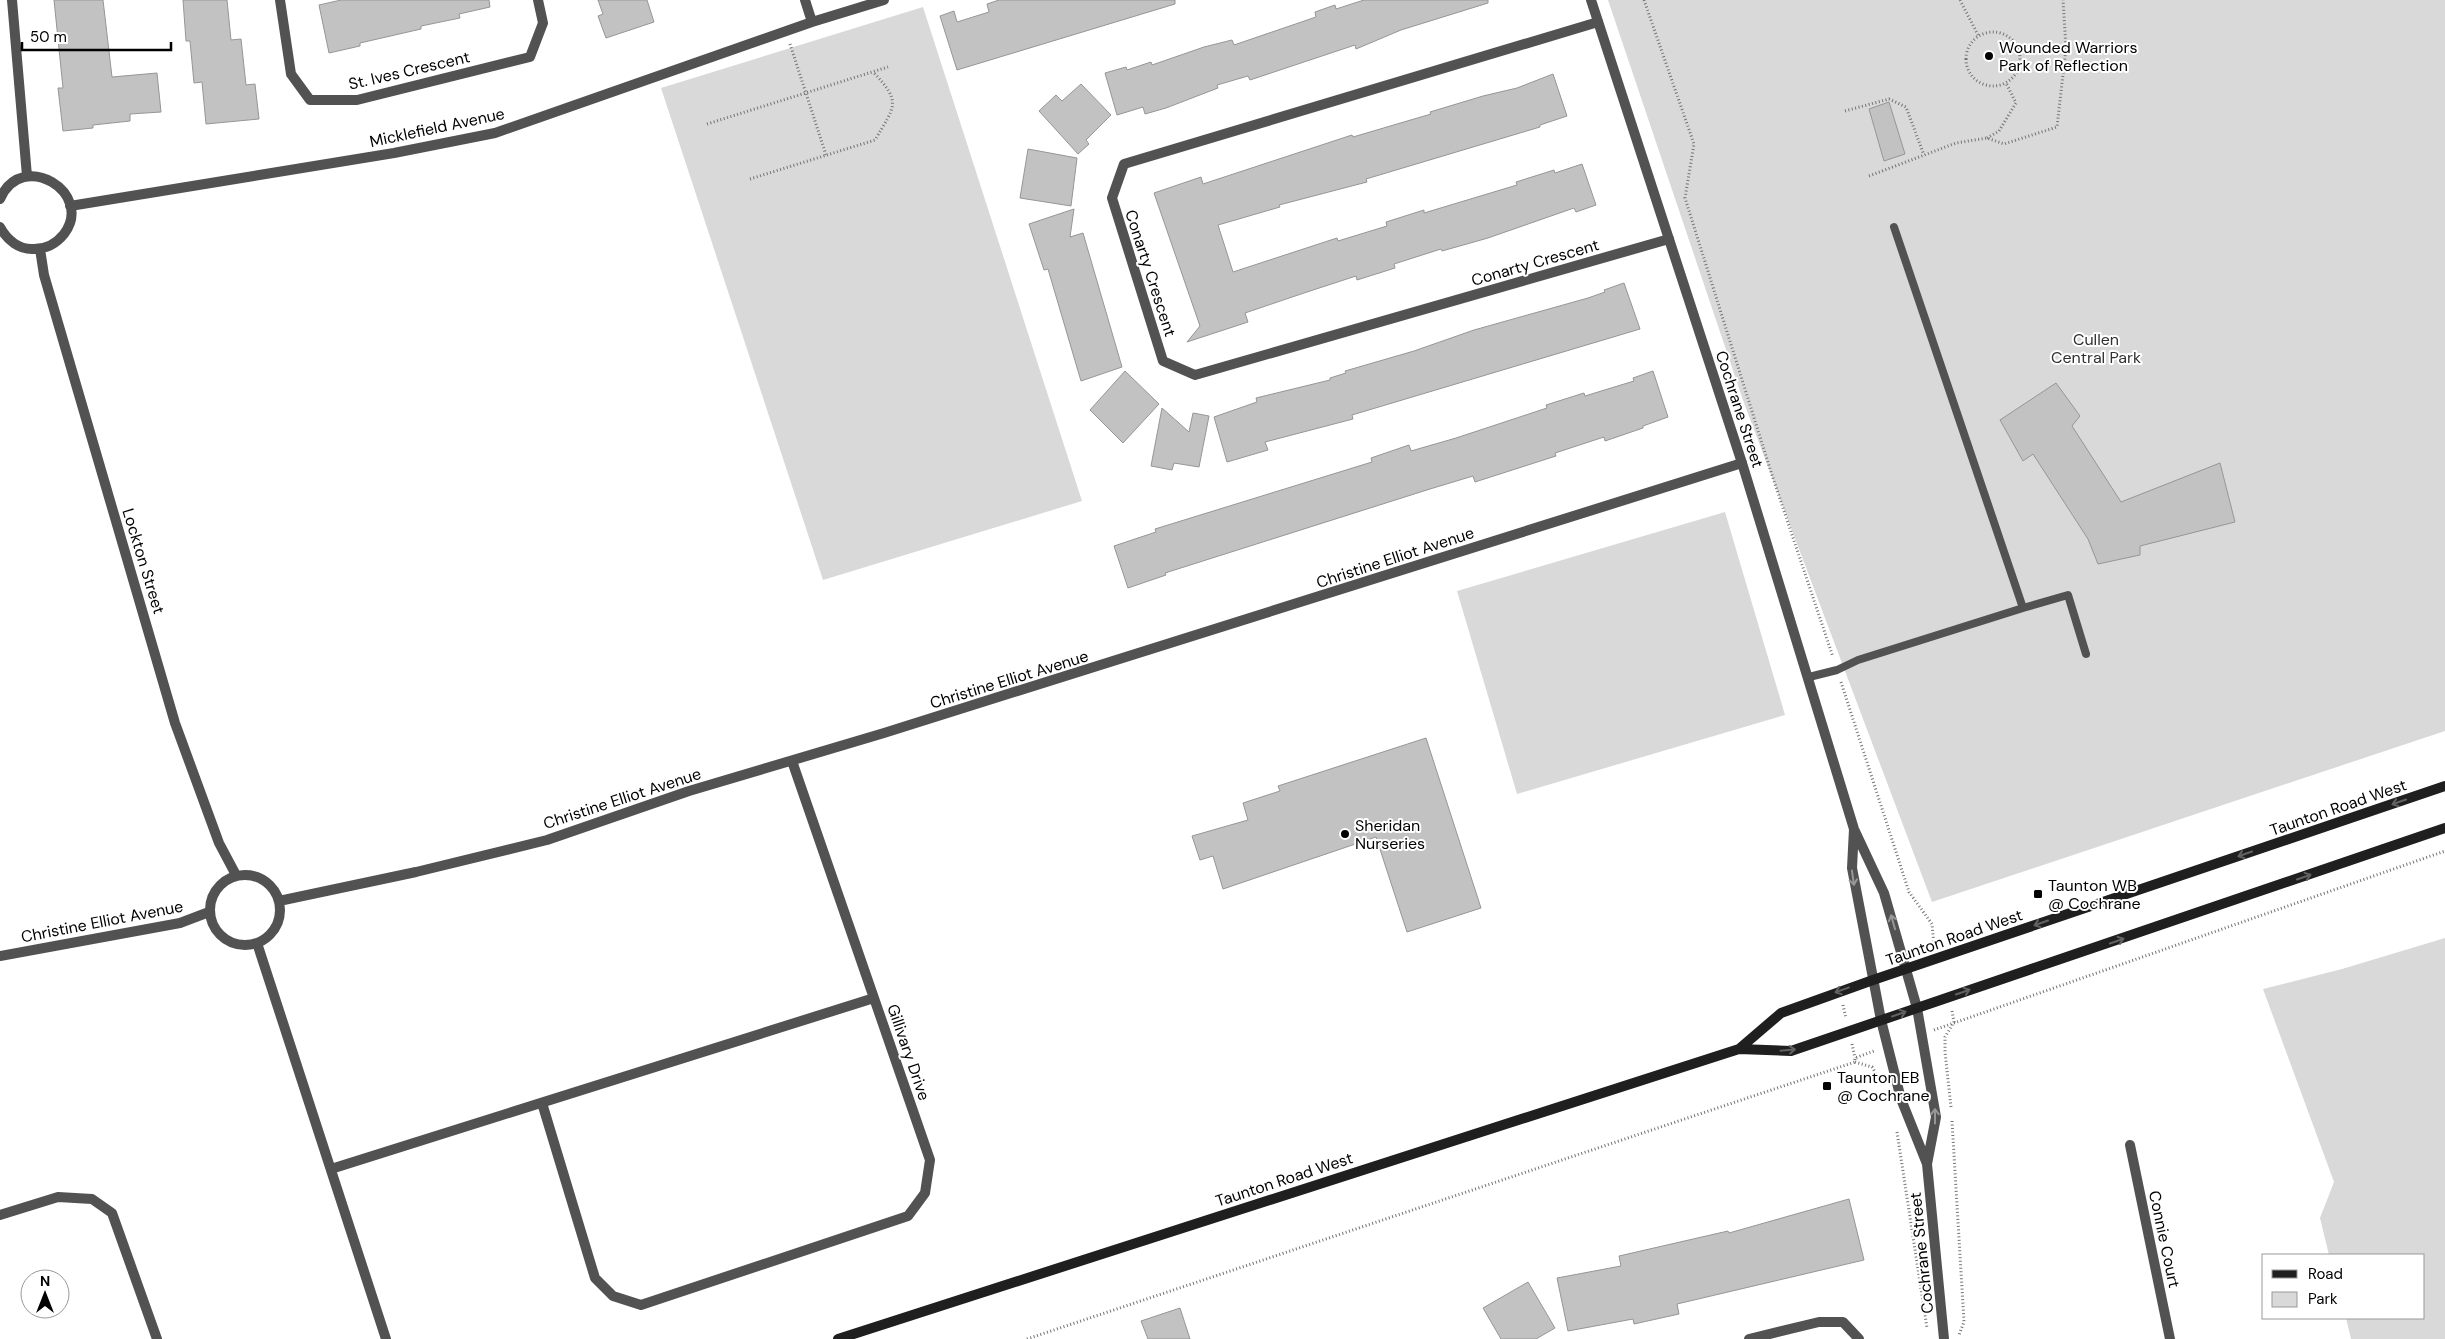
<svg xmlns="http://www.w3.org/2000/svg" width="2445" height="1339" font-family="'DM Sans',sans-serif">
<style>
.green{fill:#d9d9d9}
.building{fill:#c2c2c2;stroke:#969696}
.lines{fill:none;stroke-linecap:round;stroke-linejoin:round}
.path{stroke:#747474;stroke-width:3;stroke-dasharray:1 2.5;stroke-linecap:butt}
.service{stroke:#525252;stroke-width:8}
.minor{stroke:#525252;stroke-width:10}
.tertiary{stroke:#525252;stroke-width:10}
.secondary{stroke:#1f1f1f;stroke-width:10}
.oneway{stroke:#626262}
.oneway2{stroke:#979797}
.poi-dot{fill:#000;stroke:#fff;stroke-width:2}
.labels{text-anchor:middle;stroke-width:4;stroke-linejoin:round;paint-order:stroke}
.poi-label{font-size:16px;fill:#000;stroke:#fff;text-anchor:start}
.street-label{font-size:16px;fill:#000;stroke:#fff}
.park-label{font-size:16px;fill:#303030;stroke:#fff}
</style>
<rect width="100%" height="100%" fill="#fff"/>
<path class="green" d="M1608,0h837v731l-513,171 -188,-499z
M923,7l159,494 -259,79 -162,-492z
M1725,512l60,203 -268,79 -60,-203z
M2445,938v401h-94l-5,-21h78v-63h-95l-9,-37 14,-36 -71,-193 79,-20z"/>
<path class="building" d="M54,0h49l9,77 45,-4 4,39 -31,2v7l-37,4v3l-30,3 -5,-43h5z
M183,0h44l4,40 10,-1 5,46 9,-1 4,35 -53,5 -4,-42 -8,1 -4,-42h-4z
M341,0h148l1,7 -31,7 1,4 -39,8v3l-61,14v3l-31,7 -10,-48z
M598,0h49l7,22 -48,16 -8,-22 5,-2z
M999,0h176v4l-218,66 -17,-54 14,-5 3,11 32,-10 -2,-8z
M1364,0h124v3l-87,27 -45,19 -1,-4 -105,35 -2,-4 -31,9 1,3 -52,20 -21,6 -2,-7 -26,8 -12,-42 21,-6 1,3 24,-8 1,3 52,-18 28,-7 2,5 82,-28 -1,-5 20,-7 1,4z
M1553,74l14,42 -27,9v2l-174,52 1,3 -88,23 1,2 -62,18 15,47 104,-34 1,3 49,-15 -1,-4 38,-12v3l93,-28 -1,-3 38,-12 1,3 27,-9 14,41 -20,7 -2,-4 -86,30 -46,13 -1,-2 -47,15 1,4 -38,12 -1,-4 -49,16 -62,21 3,9 -61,20 13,-16 -46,-133 47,-16 2,7 149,-49 1,2 78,-23 -1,-2 53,-16 34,-8z
M1081,84l30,31 -25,25 3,4 -11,10 -39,-43 17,-16 6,6z
M1889,102l16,52 -21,7 -15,-52z
M1028,149l49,9 -6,48 -51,-8z
M1074,209l-4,28 13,-4 39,134 -41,14 -33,-112 -4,1 -15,-46z
M1624,283l16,46 -288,86 1,4 -88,23 3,8 -41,12 -13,-45 43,-15 -1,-4 74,-18v-2l16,-5 -1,-2 69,-20 60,-21 114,-32 17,-6 -1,-2z
M1125,371l34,33 -36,39 -33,-33z
M1653,371l15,46 -25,9v2l-38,13 -1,-4 -49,16 1,3 -81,26 -2,-6 -43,13 -265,84 1,2 -38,13 -14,-42 42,-14 -1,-3 217,-67 -1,-4 38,-13 2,6 45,-13 91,-30 -1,-3 38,-12 1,3 49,-15 -1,-3z
M2056,383l24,33 -8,10 49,76 99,-39 15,59 -95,24v9l-42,9 -10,-25 -55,-85 -10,7 -23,-41z
M1162,408l27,24 4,-19 16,3 -10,51 -25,-4 -2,7 -21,-4z
M1426,738l55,170 -74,24 -31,-95 -153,52 -10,-33 -13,4 -8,-24 56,-16 -5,-17 37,-12 -2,-5z
M1849,1199l15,61 -187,44 2,10 -45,10 -1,-5 -65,12 -11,-53 64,-12 -2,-10 109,-25 1,2z
M1528,1282l27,46 -19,11h-35l-18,-31z
M1180,1308l10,31h-42l-7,-18z"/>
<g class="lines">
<path class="path" d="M1644,0l50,144 -9,54 87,277 61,182
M1960,0l18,35
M1966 59a27 27 0 1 1 54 0a27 27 0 1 1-54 0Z
M790,44l36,111
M1845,111l44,-12 17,8 18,48
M707,124l181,-57
M1987,138l12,-7 17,-28 -10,-20
M1869,176l87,-33 31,-5 17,6 53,-17 9,-79 -3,-48
M750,179l125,-39c20,-34 27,-38 -2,-68
M1841,682l68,210 23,32 2,21
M1843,1005l3,13
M1934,1030l511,-179
M1852,1044l3,14
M1855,1062l17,5 7,12
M1951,1107l-6,-55v-15l9,-15 -2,-11
M1952,1121l12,201 -5,13
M1897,1132l30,196
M1027,1339l828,-277v-4l19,-7"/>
<path class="service" d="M2023,608l45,-13 18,59
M1809,677l28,-7 21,-10 165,-52 -129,-381"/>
<path class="minor" d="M12,0l15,176
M280,0l11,74 19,26h47l173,-43 13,-34 -5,-23
M805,0l7,22
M1598,22l-474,142 -12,34 51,163 32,14 474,-136
M0,199c22,-51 95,-6 64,35 -8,10 -18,15 -30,15 -15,1 -27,-9 -34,-22
M70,206l324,-53 101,-20 317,-111 72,-22
M40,249l4,26 131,448 44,120 17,32
M210 910a35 35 0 1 1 70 0a35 35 0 1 1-70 0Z
M279,901l137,-29 131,-32 142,-49 195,-58 858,-270
M257,943l129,396
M0,956l180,-33 29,-11
M542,1103l53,175 18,18 28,9 267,-89 17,-23 5,-33 -138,-399
M2130,1145l40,194
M331,1169l543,-171
M0,1215l58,-18 34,2 20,14 45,126
M1749,1339l70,-17h24l16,17"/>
<path class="tertiary" d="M1591,0l151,463 112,366 30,64 33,115 19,109 -9,47
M1854,829l-2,39 29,152 20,79 26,65 17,175"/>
<path class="secondary" d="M1739,1049l42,-36 92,-33 572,-194
M838,1339l901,-290 52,2 654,-223"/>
</g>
<defs><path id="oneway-shaft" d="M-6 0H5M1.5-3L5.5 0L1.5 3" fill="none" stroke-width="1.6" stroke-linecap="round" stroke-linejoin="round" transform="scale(1.25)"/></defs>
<g class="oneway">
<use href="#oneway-shaft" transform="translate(2399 802) rotate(161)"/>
<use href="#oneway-shaft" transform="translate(2245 854) rotate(161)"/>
<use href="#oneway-shaft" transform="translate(2304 877) rotate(-19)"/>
<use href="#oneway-shaft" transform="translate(2041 923) rotate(161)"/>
<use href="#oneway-shaft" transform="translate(2117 941) rotate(-19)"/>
<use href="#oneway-shaft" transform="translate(1842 990) rotate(160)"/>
<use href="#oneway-shaft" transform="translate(1963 992) rotate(-19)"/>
<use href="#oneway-shaft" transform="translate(1899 1014) rotate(-19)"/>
<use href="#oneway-shaft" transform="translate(1788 1050) rotate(-5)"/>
</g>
<g class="oneway2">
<use href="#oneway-shaft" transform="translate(1853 878) rotate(82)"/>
<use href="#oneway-shaft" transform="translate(1893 922) rotate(-106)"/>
<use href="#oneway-shaft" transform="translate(1935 1116) rotate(-90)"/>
</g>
<g class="poi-dot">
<circle cx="1989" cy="56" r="5"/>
<circle cx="1345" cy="834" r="5"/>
<rect x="2033" y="889" width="10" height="10" rx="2.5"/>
<rect x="1822" y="1081" width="10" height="10" rx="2.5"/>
</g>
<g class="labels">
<g class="poi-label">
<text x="1999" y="53">Wounded Warriors<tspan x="1999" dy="18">Park of Reflection</tspan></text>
<text x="1355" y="831">Sheridan<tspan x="1355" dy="18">Nurseries</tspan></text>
<text x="2048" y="891">Taunton WB<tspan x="2048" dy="18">@ Cochrane</tspan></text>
<text x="1837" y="1083">Taunton EB<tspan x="1837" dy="18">@ Cochrane</tspan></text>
</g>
<g class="street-label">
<text transform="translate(409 70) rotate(-13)" y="6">St. Ives Crescent</text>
<text transform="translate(437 127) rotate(-12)" y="6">Micklefield Avenue</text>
<text transform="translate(1535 262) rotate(-16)" y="6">Conarty Crescent</text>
<text transform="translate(1151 273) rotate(72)" y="6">Conarty Crescent</text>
<text transform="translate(1740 409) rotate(72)" y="6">Cochrane Street</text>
<text transform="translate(1395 557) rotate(-18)" y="6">Christine Elliot Avenue</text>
<text transform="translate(144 561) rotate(73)" y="6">Lockton Street</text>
<text transform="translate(1009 679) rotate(-17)" y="6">Christine Elliot Avenue</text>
<text transform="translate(622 798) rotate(-18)" y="6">Christine Elliot Avenue</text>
<text transform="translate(2338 807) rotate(-19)" y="6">Taunton Road West</text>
<text transform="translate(102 921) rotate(-11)" y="6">Christine Elliot Avenue</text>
<text transform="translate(1954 937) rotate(-19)" y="6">Taunton Road West</text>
<text transform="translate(909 1052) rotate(71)" y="6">Gillivary Drive</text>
<text transform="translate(1284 1179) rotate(-18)" y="6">Taunton Road West</text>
<text transform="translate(2165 1239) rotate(78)" y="6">Connie Court</text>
<text transform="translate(1921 1253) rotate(-96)" y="6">Cochrane Street</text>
</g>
<g class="park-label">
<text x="2096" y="345">Cullen<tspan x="2096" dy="18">Central Park</tspan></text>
</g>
</g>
<rect x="2262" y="1254" width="162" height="65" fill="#ffffff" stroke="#999999"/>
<rect x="2272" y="1270" width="25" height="8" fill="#1f1f1f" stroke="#999999"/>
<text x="2308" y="1279" font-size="15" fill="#000000">Road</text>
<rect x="2272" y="1292" width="25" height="15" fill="#d9d9d9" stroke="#999999"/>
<text x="2308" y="1304" font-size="15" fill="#000000">Park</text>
<g transform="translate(45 1294)"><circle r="24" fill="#ffffff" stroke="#999999"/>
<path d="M0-4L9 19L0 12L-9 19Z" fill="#000000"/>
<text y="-8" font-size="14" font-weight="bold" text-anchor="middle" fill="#000000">N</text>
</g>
<path d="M22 42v8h149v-8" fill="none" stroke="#000000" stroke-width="2.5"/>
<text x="30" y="42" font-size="15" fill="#000000" stroke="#ffffff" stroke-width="4" paint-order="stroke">50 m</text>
</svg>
